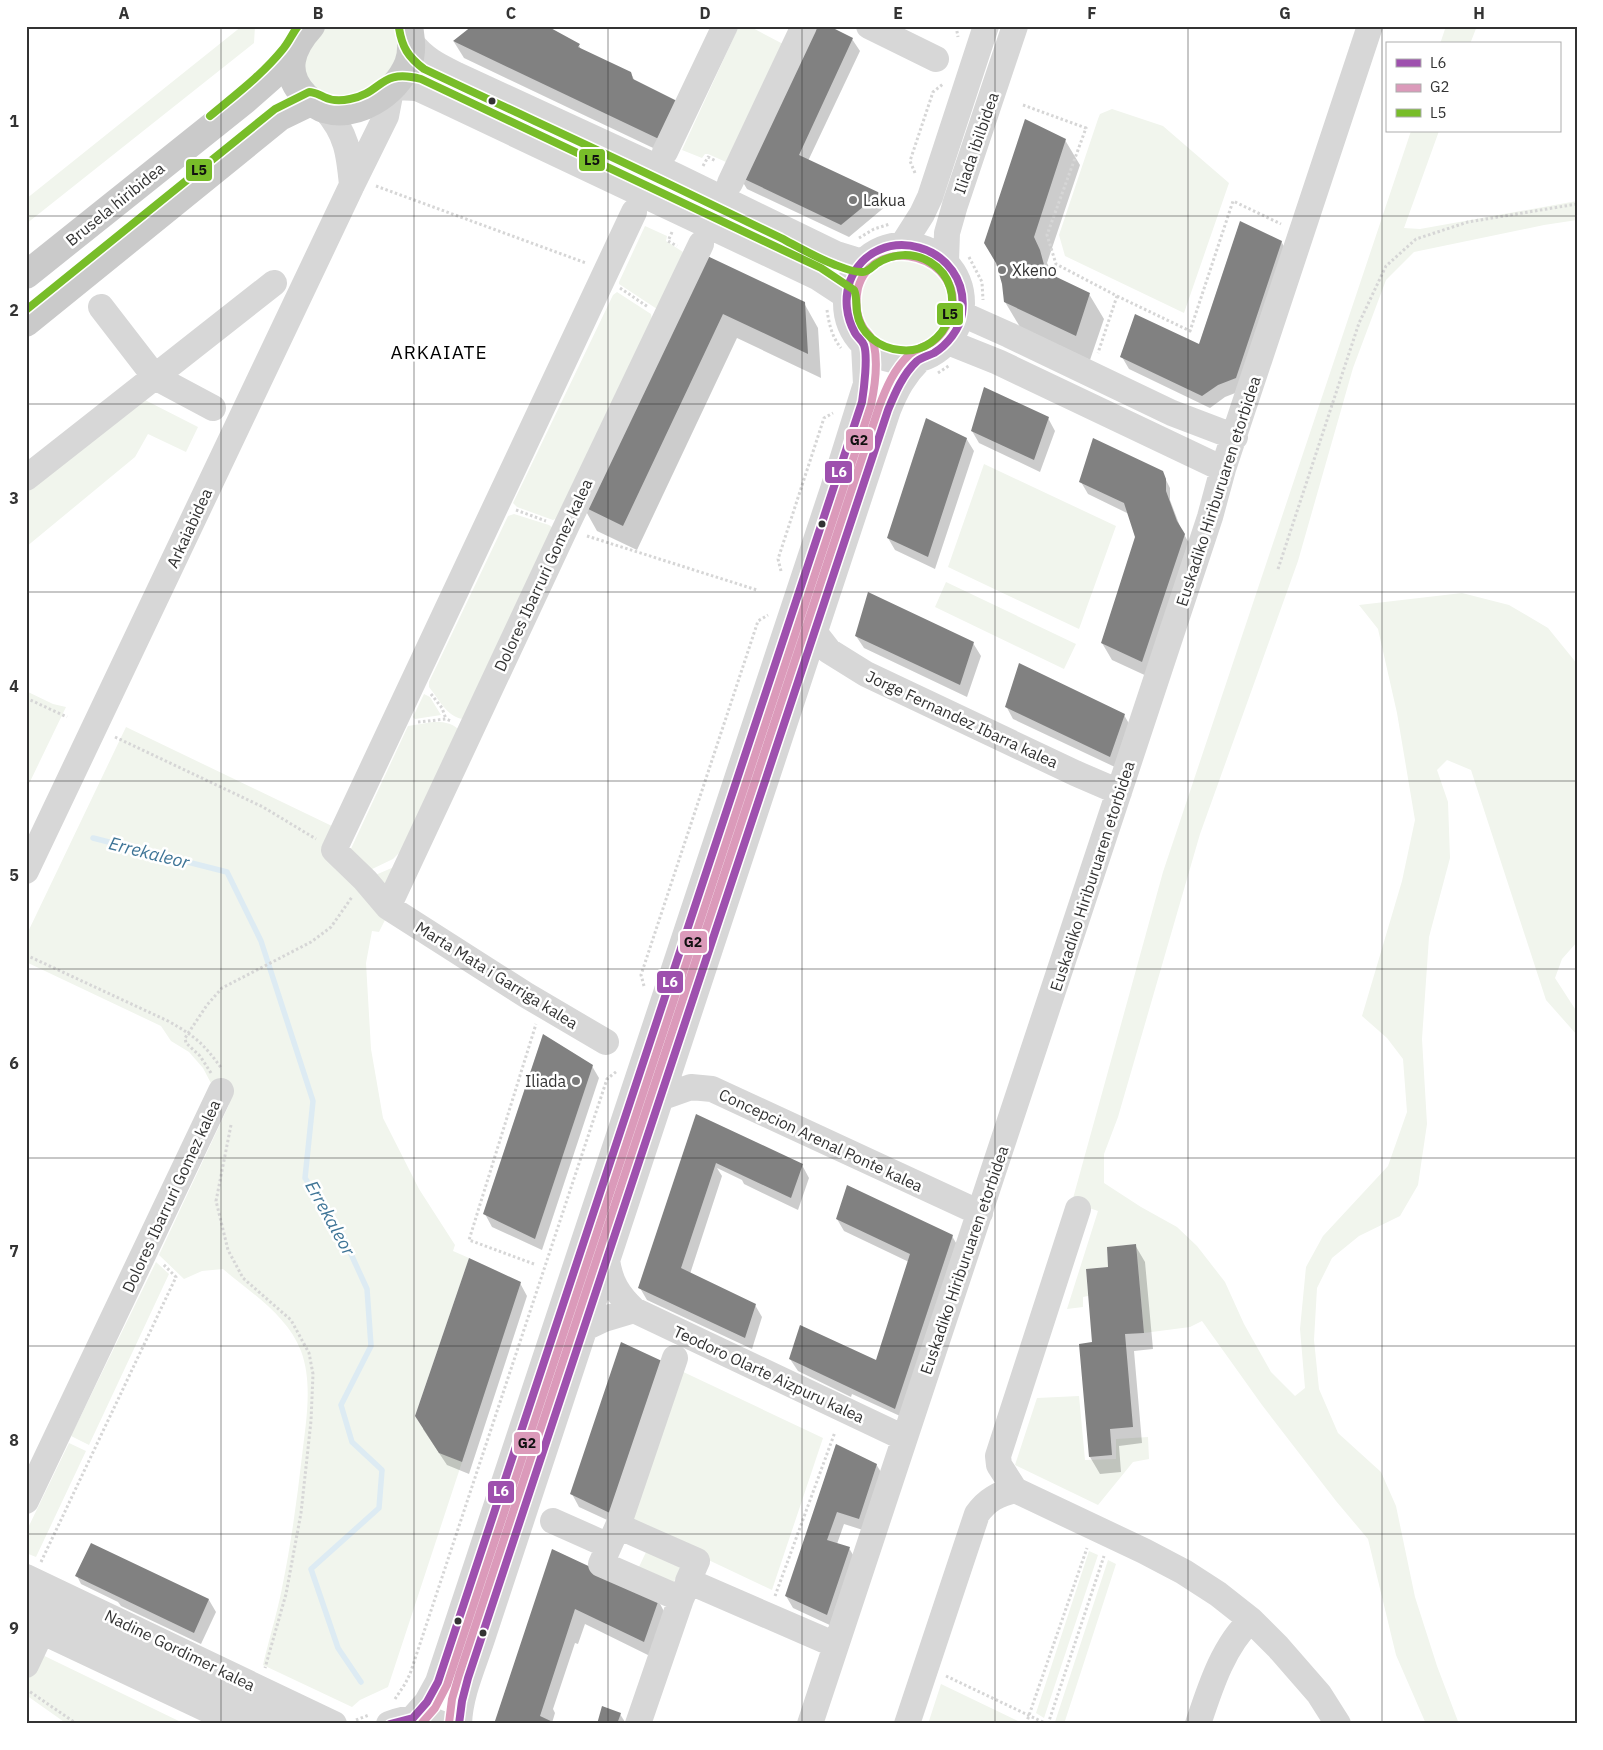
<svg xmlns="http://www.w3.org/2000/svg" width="1603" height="1750" font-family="'IBM Plex Sans',sans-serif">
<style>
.green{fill:#f1f5ed}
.shadow{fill:#0003}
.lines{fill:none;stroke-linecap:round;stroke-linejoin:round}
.stream{stroke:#ddebf3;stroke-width:5.5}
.building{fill:#818181}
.path{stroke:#d6d6d6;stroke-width:3;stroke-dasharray:2.5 2.5;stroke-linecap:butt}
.minor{stroke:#d7d7d7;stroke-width:26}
.major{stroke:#cacaca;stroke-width:28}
.bus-1-casing{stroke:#fff;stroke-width:11}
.bus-2-casing{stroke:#fff;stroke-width:11}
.bus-3-casing{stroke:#fff;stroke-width:11}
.bus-1{stroke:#9e50ae;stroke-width:8}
.bus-2{stroke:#db9aba;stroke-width:8}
.bus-3{stroke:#78bd29;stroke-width:8}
.grid{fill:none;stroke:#333;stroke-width:1;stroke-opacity:0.55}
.bus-dot{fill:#333;stroke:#fff;stroke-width:2}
.poi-dot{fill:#7a7a7a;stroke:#fff;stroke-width:2}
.labels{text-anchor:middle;stroke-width:5;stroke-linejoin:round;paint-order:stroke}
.street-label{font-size:16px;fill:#333;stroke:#fff}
.poi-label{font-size:16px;fill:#333;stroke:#fff;text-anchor:start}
.water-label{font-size:18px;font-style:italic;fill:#3f7597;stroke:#fff}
.quarter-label{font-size:19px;letter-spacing:1px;fill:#000;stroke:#fff}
.line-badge{stroke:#fff;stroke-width:2}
.badge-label{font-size:14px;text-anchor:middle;font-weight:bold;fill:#fff}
.pale-badge-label{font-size:14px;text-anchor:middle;font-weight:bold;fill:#111}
.neatline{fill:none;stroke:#333;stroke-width:2}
.grid-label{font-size:16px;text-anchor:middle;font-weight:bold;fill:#333}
</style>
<rect width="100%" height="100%" fill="#fff"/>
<path class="green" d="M242,26h13l-1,17 -228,181v-25z
M322,26h77l-2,32 -15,23 -23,14 -23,4 -12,-4 -9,-5 -11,-17 1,-13z
M739,26h10l34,18 -57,118 -18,-8h-3l-3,4 -20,-8z
M1446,26h31l-7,18h-30z
M462,88l211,100 -4,9 -211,-100z
M1112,109l51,17 66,57 -45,130 -119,-57 -6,-21 39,-116 2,-5z
M1411,131h28l-35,97 16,1 157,-28v19l-33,5 -130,27 -28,28 -33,88 -55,193 -98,273 -82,283 -14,37v29l37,24 36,20 20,19 28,36 19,42 27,48 24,24 10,-8 -5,-59 6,-62 17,-31 65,-70 19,-54 -4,-53 -16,-21 -25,-22 40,-135 13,-61 -18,-107 -19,-84 -19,-24 103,-12 47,12 39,23 26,32 3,5v277l-15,17 -7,19 22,34v23l-31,-35 -75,-230 -24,-10 -10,10 11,32 2,56 -21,79 -7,102 5,85 -9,61 -18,31 -41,20 -27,22 -15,30 -3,52 5,49 19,44 43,39 15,34 19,91 22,69 22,58h-33l-30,-69 -28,-116 -32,-38 -74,-96 -60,-84 -12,6 -46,6 -8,-89 -29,3 1,20 -22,2 2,27 -5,1v10l-16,2 31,-98 -26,-9 91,-330z
M694,197l103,49 -5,9 -102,-49z
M645,226l22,10 -1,5 17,11 -26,57 -38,-25v-2z
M857 301a48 48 0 1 1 96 0a48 48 0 1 1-96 0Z
M617,292l34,22 1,6 -94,198 -5,2 -36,-13 -4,-4 100,-208z
M143,399l55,28 -12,25 -38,-18 -13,23 -109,90v-56z
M984,464l132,62 -37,103 -131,-62z
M514,514l35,11 4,3 -90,191c-16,-2 -25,-21 -34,-32v-5l79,-166z
M946,582l130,62 -12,25 -129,-62z
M26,691l27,13 13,3 -40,83z
M424,694l6,3 11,18 -26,4 -2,-2z
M433,722c9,0 18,0 25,7l-57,122 -8,8 -25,12 5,5 21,-9 -7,49 -8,16 -7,-1 -6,32 5,86 12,69 36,71 36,56 -2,6 16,7 -54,158 24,36 23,10 -74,225 -28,13 -8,7 -89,-42c6,-26 14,-51 19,-77 9,-44 15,-88 20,-132 4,-34 11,-73 -1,-105 -14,-36 -50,-58 -78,-82l-21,2 -18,8 -25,-24 70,-150 -16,-18 -10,-19 -14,-16 -18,-11 -10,-15 -135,-64v-26l100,-209 208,100 15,26 59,-127z
M661,1036l10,3 -211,640 -10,-3z
M156,1262l13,12 -80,171 -18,-9z
M677,1369l146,69 -51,152 -146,-69z
M1079,1396l6,64 31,-1v-20l32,-2 1,22 -16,3 -35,43 -83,-40 22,-67z
M69,1443l17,8 -50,106 -10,-4v-21z
M647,1550l34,17 -9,19 -34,-17z
M1089,1551l9,4 -54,163 -8,-5z
M1108,1560l8,4 -52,160 -9,-2z
M26,1647l159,77h-118l-41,-29z
M941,1684l77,37 -1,3h-89z"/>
<path class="shadow" d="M474,26l105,19 2,5 50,23 39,83 -206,-98 -10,-16z
M852,39l8,12 -52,110 71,33 7,12 -37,31 -102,-48 -8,-13z
M1065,140l15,25 -33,98 7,14 35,17 15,25 -14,41 -70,-33 -15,-25z
M1281,241l7,13 -45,136 -18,7 -15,11 -81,-39 -7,-12 77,-11z
M702,255l102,48 14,25 3,50 -84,-40 -100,212 -40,-19 -14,-25z
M1048,418l7,13 -15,41 -61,-29 -7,-12z
M966,438l8,13 -39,118 -40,-19 -7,-12z
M1162,472l8,16v12l11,29 13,23 -43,126 -39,-18 -10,-17 35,-106 -8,-23 -41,-20 -7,-12z
M856,636l117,7 8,13 -14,41 -103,-49z
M1006,706l118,9 7,12 -14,41 -104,-49z
M592,1066l7,12 -57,172 -50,-23 -7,-13z
M697,1116l105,49 7,13 -11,32 -54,-26 -2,-4 -25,-12 5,8 -32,98 65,31 7,12 -10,32 -105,-49 -7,-12z
M837,1219l115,17 7,12 -59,168 -48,-22 -1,3 -53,-26 -8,-12 89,5 30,-102 -65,-31z
M1135,1245l10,17 8,87 -19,2 8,92 -23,3 2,26 -21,2 -10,-17 4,-114 16,-75z
M520,1283l7,13 -58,178 -22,-9 -24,-36z
M622,1344l-4,181 -39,-18 -7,-13z
M836,1445l40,19 8,13 -18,54 -22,-7 -7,20 12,4 7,12 -22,67 -41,-19 -7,-12z
M553,1550l105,50 9,17 -13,41 -69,-34 -7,20 -3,-1 -22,66 2,4 -3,10 -56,1z
M77,1576l132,24 7,12 -15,32 -80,-38 -3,-4 -37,-18z
M620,1714l5,8 -1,2h-26z"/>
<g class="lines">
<path class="stream" d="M93,838l134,34 34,69 52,160 -8,77 35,52 27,59 4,57 -30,59 11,37 30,28 -3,38 -68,61 27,79 23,34"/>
</g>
<path class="building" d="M472,26h75l33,18 -2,3 53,25 2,7 46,23 -18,38 -208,-99z
M808,26h21l24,12 -54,117 81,38 -39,32 -103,-49z
M1025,119l41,20 -32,98 6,13 6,22 44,21 -14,43 -72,-34 -2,-18 -6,-21 -12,-20z
M1240,221l42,20 -46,137 -18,7 -16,11 -82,-39 15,-43 64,30z
M701,253l104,49 3,52 -85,-40 -100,212 -41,-20z
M984,387l65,30 -15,43 -63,-29z
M926,418l41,20 -39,119 -41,-19z
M1093,438l70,33 3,8v12l11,30 8,13 -43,128 -41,-19 34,-106 -11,-34 -45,-21z
M868,592l106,50 -14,43 -105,-49z
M1019,663l106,51 -15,43 -105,-50z
M543,1034l50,31 -58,174 -52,-25z
M696,1114l107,50 -12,34 -75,-35 -35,105 75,36 -11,34 -107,-50z
M847,1185l106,50 -58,174 -106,-50 11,-34 76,35 34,-106 -74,-35z
M1136,1244l8,89 -19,1 8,93 -23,2 2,26 -23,2 -10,-113 13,-2 -6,-73 22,-2 -1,-20z
M469,1258l52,24 -59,180 -23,-9 -24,-37z
M621,1342l41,19 -50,153 -42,-20z
M836,1444l41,20 -18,55 -22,-7 -10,28 23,7 -23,68 -42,-19z
M91,1543l118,56 -15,34 -119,-57z
M552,1549l107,50 -15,43 -69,-33 -35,107 17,8h-63z
M602,1706l19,7 -4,11h-20z"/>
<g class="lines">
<path class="path" d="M956,26l2,11
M1023,105l63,23 -39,107 9,29 61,32 -19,57
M703,166l5,-9 8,4
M915,173l-5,-12 23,-69 10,-8
M376,186l210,77
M672,232l-4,9 9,5
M859,238l15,-9 16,-5
M969,257l13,25 1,18
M620,288l28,19
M1117,296l73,35 43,-130 48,23
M827,310c2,14 5,27 14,38
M938,373l12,-8
M516,510l30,11
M587,536l170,54
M1278,569l81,-246 27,-57 30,-27 52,-17 109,-18
M781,571l-3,-12 46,-141 9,-5
M431,694l11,14 4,11
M26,698l41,19
M418,722l28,-3 5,2
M115,737l148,70 53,32
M26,955l142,66c27,15 36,23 54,48
M644,986l-3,-11 117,-354 10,-6
M211,1073l-11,-17 -14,-13 -1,-5 22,-33 15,-17 89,-46 20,-15 21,-30
M231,1125l-15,76 12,49 15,28 48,42 18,33 4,21 -2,47 -10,92 -15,81 -21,74
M534,1264l-65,-24 67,-216
M41,1562l135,-285 -13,-13
M775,1596l60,-164
M946,1676l101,48
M26,1689l51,35
M395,1699l10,-15 5,-10 197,-595 10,-8
M356,1720l13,-5
M1026,1724l61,-176
M1048,1724l56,-168"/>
<path class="minor" d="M869,26l67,33
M412,43c12,16 27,23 45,32l219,101 160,78 26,8
M393,87l24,1 26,12 374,177 29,19
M325,109c22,25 24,44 27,76
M665,152l60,-126
M730,183l74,-157
M903,244l19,-30 8,-17 56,-171
M846 303a58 58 0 1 1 116 0a58 58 0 1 1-116 0Z
M946,261l1,-28 8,-28 60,-179
M101,307l54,70 58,31
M962,314l47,21 163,78 63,24
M948,342l50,20 225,107
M26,478l248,-195
M815,633l14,18 37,23 209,99 44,19
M26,871l326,-686 34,-69 5,-26
M388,907l177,-378 136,-285
M606,1042l-80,-47 -138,-88 -23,-27 -31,-30 300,-638
M660,1098l31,-11 21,2 268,124
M1078,1209l-80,247 1,9 16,25 129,61 40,21 34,22 33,26 27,27 41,47 19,30
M607,1260c3,22 11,35 27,50l270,128
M583,1329l21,-10 30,-9
M26,1501l195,-410
M553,1521l56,25 9,-20 79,35 -9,20 136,59
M618,1526l57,-168
M609,1546l-8,18 80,35 7,-16
M26,1577l308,147
M26,1600l261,124
M26,1624l212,100
M26,1665l23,-49
M413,1718l14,-16 11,-20 395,-1193 33,-105 -2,-39
M389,1724c17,-7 36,-8 53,0
M459,1724c1,-31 16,-62 25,-91l404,-1223c8,-20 16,-35 31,-50
M638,1724l43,-125
M810,1724l400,-1207 13,-48 147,-443
M907,1724l70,-210c10,-14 21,-20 38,-24
M1198,1724c12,-36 25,-78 53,-104"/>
<path class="major" d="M311,26c-20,22 -29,47 -6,70 6,5 12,11 19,13 33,10 72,-16 84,-45 5,-12 3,-25 1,-38
M26,275l219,-175 25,-22 23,-25
M26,323l254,-206 31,-15"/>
<defs>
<path id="bus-1" d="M390,1724l23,-6 14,-16 11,-20 424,-1280c2,-13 6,-46 2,-57 -2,-5 -7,-8 -9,-12 -9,-16 -11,-35 -5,-52 25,-63 122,-37 112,33 -2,15 -15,31 -28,39 -6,3 -12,4 -17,8 -14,13 -22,32 -29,49l-420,1268 -6,23 -3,23"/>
<path id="bus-2" d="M421,1724l14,-16 12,-23 424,-1280c4,-19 7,-42 3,-60 -1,-7 -6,-11 -10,-16 -8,-12 -9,-27 -6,-41 16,-57 109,-32 93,27 -3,11 -11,23 -22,29 -7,4 -14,5 -20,11 -15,14 -23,33 -30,52l-420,1268 -7,24 -3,24"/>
<path id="bus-3" d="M210,116c25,-21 52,-41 73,-67 6,-7 9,-15 15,-23
M26,310l249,-201 34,-17c6,0 10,3 15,5 8,4 17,4 26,2 33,-6 29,-31 71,-20l400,189 33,22c3,6 2,15 3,22 3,22 22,36 43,38 48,6 73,-62 30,-88 -17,-10 -37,-9 -54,2 -4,3 -8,8 -13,8 -9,1 -22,-5 -30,-8 -18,-7 -35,-17 -52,-26 -36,-17 -72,-35 -108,-52 -83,-40 -167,-78 -249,-117 -16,-12 -22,-22 -25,-41"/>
</defs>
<use href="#bus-1" class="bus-1-casing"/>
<use href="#bus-2" class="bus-2-casing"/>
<use href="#bus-3" class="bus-3-casing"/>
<use href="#bus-1" class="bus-1"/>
<use href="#bus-2" class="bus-2"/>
<use href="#bus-3" class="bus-3"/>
</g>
<path class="grid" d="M221,26v1698M414,26v1698M608,26v1698M802,26v1698M995,26v1698M1188,26v1698M1382,26v1698M26,216h1551M26,404h1551M26,592h1551M26,781h1551M26,969h1551M26,1158h1551M26,1346h1551M26,1534h1551"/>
<g class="bus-dot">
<circle cx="492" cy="101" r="4.5"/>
<circle cx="822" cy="524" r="4.5"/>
<circle cx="458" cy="1621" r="4.5"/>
<circle cx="483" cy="1633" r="4.5"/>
</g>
<g class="poi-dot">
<circle cx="853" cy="200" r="5"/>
<circle cx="1002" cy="270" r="5"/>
<circle cx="576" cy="1081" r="5"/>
</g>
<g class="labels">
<g class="street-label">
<text transform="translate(976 143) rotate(-71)" y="6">Iliada ibilbidea</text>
<text transform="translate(115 204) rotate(-39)" y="6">Brusela hiribidea</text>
<text transform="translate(1218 491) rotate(-72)" y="6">Euskadiko Hiriburuaren etorbidea</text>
<text transform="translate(189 528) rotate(-65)" y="6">Arkaiabidea</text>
<text transform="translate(543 575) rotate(-65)" y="6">Dolores Ibarruri Gomez kalea</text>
<text transform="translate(962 719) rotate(25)" y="6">Jorge Fernandez Ibarra kalea</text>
<text transform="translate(1092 876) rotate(-72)" y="6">Euskadiko Hiriburuaren etorbidea</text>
<text transform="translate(497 975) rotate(32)" y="6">Marta Mata i Garriga kalea</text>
<text transform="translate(821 1140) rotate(25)" y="6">Concepcion Arenal Ponte kalea</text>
<text transform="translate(171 1196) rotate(-65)" y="6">Dolores Ibarruri Gomez kalea</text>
<text transform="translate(964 1260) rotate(-71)" y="6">Euskadiko Hiriburuaren etorbidea</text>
<text transform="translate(769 1374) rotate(25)" y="6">Teodoro Olarte Aizpuru kalea</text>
<text transform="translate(180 1650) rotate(26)" y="6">Nadine Gordimer kalea</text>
</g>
<g class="poi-label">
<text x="863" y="206">Lakua</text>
<text x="1012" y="276">Xkeno</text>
<text x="566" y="1087" text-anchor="end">Iliada</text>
</g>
<g class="water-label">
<text transform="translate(149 853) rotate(14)" y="6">Errekaleor</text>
<text transform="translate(330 1218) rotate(61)" y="6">Errekaleor</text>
</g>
<g class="quarter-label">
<text x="439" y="359">ARKAIATE</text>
</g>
</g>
<g class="line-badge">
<rect x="578" y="148" width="28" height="24" rx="5" fill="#78bd29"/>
<rect x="185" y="158" width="28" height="24" rx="5" fill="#78bd29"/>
<rect x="936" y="302" width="28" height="24" rx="5" fill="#78bd29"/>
<rect x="845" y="428" width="29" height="24" rx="5" fill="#db9aba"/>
<rect x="824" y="460" width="29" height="24" rx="5" fill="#9e50ae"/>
<rect x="679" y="930" width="29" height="24" rx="5" fill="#db9aba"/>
<rect x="656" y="970" width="28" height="24" rx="5" fill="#9e50ae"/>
<rect x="513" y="1431" width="28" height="24" rx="5" fill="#db9aba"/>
<rect x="487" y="1480" width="28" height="24" rx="5" fill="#9e50ae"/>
</g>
<g class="badge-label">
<text x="839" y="477">L6</text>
<text x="670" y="987">L6</text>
<text x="501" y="1496">L6</text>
</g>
<g class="pale-badge-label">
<text x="592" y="165">L5</text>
<text x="199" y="175">L5</text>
<text x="950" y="319">L5</text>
<text x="859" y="445">G2</text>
<text x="693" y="947">G2</text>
<text x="527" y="1448">G2</text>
</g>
<rect width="1603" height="1750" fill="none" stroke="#ffffff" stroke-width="55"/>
<rect x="1386" y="42" width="175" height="90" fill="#ffffff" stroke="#adadad"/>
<rect x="1396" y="59" width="25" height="8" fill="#9e50ae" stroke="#adadad"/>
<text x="1430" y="68" font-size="15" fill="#333333">L6</text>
<rect x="1396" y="84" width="25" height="8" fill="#db9aba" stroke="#adadad"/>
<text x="1430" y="92" font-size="15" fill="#333333">G2</text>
<rect x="1396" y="109" width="25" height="8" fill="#78bd29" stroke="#adadad"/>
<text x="1430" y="118" font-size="15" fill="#333333">L5</text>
<rect x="28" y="28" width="1548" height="1694" class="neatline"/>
<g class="grid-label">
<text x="124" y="19">A</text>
<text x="318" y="19">B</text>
<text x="511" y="19">C</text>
<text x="705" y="19">D</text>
<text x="898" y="19">E</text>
<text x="1092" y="19">F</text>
<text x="1285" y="19">G</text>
<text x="1479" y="19">H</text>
<text x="14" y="127">1</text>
<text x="14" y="316">2</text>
<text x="14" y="504">3</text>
<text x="14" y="692">4</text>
<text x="14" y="881">5</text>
<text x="14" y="1069">6</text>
<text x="14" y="1257">7</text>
<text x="14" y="1446">8</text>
<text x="14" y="1634">9</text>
</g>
</svg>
